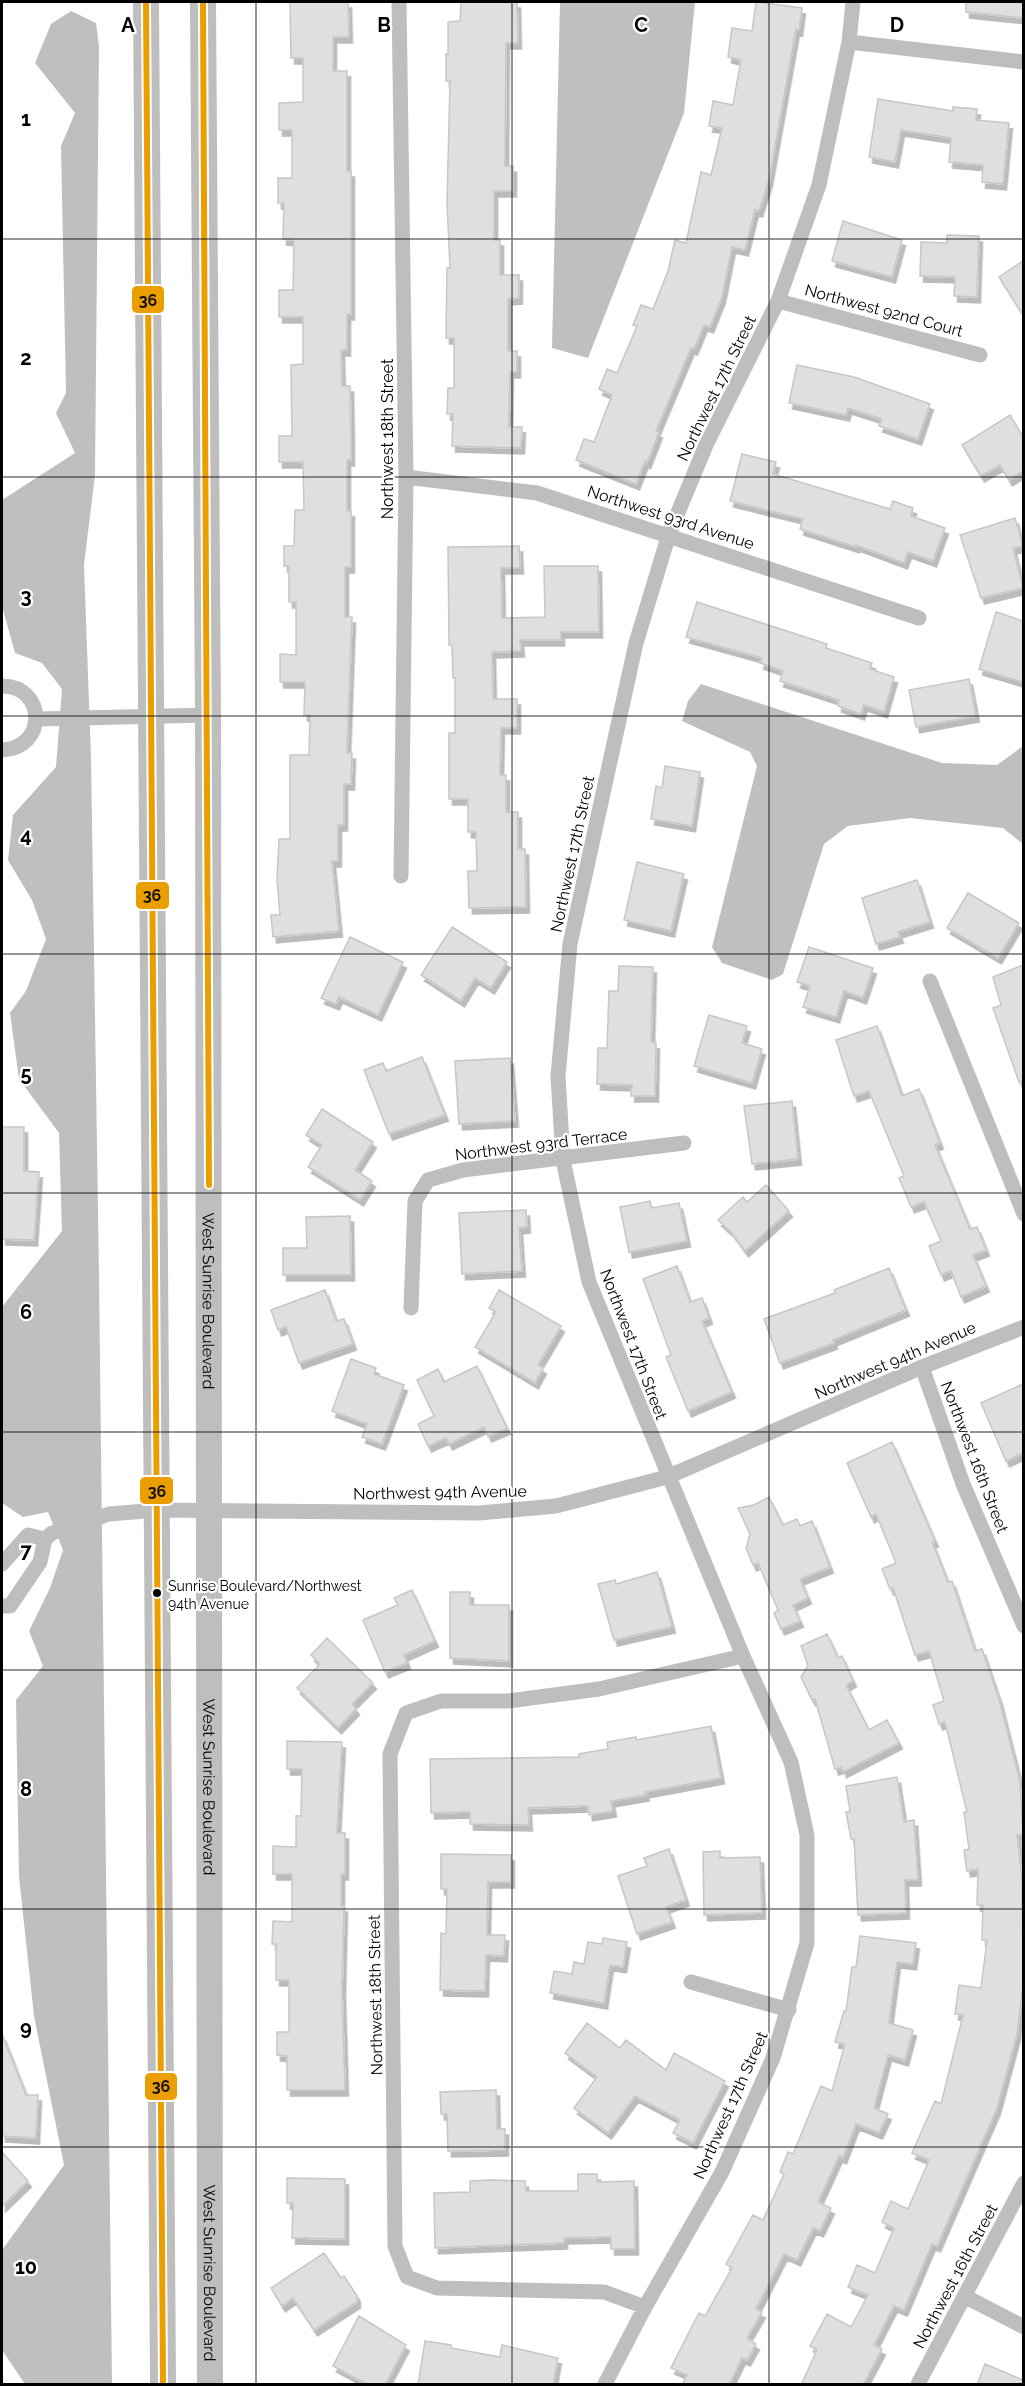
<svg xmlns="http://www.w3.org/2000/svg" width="1025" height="2386" font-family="Raleway,sans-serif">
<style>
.water{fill:#bfbfbf}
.building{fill:#dfdfdf;stroke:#c7c7c7;stroke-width:1.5;filter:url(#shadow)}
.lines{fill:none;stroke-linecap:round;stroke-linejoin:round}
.minor{stroke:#bebebe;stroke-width:15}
.trunk{stroke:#bebebe;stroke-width:26}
.bus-1-casing{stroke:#fff;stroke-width:10}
.bus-1{stroke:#eb9e00;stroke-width:6}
.grid{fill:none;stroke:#000;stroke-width:1.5;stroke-opacity:0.55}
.bus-dot{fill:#000;stroke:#fff;stroke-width:2}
.labels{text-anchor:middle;stroke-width:4.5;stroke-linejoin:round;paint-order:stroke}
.bus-label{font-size:14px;fill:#000;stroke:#fff;text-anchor:start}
.street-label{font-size:16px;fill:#000;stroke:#fff}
.grid-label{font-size:20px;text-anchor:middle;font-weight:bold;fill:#000;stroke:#fff;stroke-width:4.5;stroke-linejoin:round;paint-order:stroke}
.line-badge{stroke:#fff;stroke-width:2}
.pale-badge-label{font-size:16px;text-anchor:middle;font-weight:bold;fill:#111}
</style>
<defs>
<filter id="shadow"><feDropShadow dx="3.5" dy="6" stdDeviation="0" flood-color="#0004"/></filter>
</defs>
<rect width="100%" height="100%" fill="#fff"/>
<path class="water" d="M560,2h135l-11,111 -96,245 -36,-10z
M71,11l25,12 3,23 -4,429 -11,90 7,193 8,518 13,1108h-87l-23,-34v-100l62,-85 -30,-149 -15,-139 -3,-177 27,-34 -14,-35 21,-43 13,-38 -15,-38 -25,5 -21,-14v-196l60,-76 -3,-98 -40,-54 -9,-66 16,-22 20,-52 -14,-39 -24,-40 5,-45 43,-48 6,-78 -20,-26 -27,-10 -13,-47v-106l73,-47 -19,-40 10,-20 -5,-247 14,-33 -40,-50 16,-39z
M701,684l241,79 55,2 26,-19v98l-20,-16 -93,-10 -62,8 -24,18 -41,130 -11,6 -50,-17 -10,-16 45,-181 -7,-14 -68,-31 6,-20z"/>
<path class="building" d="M290,2h58l1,35h-16v34h14v100h4v143h-4v36h-6l1,36h8l1,49v25h-4v51h4v56h-6v50h7l-5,136h5l-1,31h-7v41h-6v36h-6l7,70 -66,6 -2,-22h9l-3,-36 2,-40h11v-84h19l1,-40h-6l1,-33h-25v-28l16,1v-53h-7v-36h-5v-20h10l1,-36h9l-1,-48h-24v-26h13l-1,-71 12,-1v-47h-24v-27h14l1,-50 -11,-1 1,-36h-6v-25h14v-48h-13v-27l24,-1v-44h-12z
M461,2h56l1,41h-12l-1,123h8v25h-19v49h6v35h19v23l-11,1v52h9v21h-7l-1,55h13l-1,21 -69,-2 1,-32h-6l1,-26h6v-50h-8l1,-70h3l-3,-65 3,-122h-4v-27h2v-32l12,-1z
M756,2l46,6 -3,22 -3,-1 -27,151 -10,31 -4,-1 -10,40 -13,-3 -10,50 -12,30 -6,-2 -10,24 -3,-1 -35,83 3,1 -12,31 -2,-2 -9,23 -60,-24 8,-21 10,3 18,-47 -13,-6 8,-20 10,4 20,-47 -4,-1 8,-20 12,4 15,-38 7,-31 11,3 15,-71 10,3 11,-47 -13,-2 4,-25 20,4 8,-45 -13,-3 4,-29 20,3z
M966,2h57v16l-57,-6z
M878,99l75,12v-4l24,2 -1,11 33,3 -6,61 -21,-2 1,-17 -34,-3 2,-24 -50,-8 -6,32 -26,-5z
M843,221l59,19 -10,37 -60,-16z
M947,235l32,1 -2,61 -23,-1 1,-19 -35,-1 1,-34 26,1z
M1023,261v54l-24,-38z
M797,365l57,12 76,27 -12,35 -39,-13 3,-7 -34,-11 -2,7 -57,-12z
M1010,415l13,22v34l-14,9 -9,-15 -19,11 -19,-31z
M742,454l34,8 -3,12 117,35 3,-8 20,7 -2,8 34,12 -12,33 -25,-9 -4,11 -48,-18v2l-56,-18 3,-10 -73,-18z
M1015,518l8,28 -10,2 10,40 -42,10 -21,-63z
M519,546l1,22h-19l1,50 43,-1 -1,-51h54l1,66h-38v8h-41l1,11 -29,1 1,47h24v29h-16l-1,47h6v37h12v37h7l1,58 -57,1 -1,-37h9l-1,-39h-8v-33h-19v-66h6v-55h-2l-1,-33h-3l-1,-98z
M697,602l130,42 -1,4 46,15 -2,6 24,8 -10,35 -20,-7 -3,9 -23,-8 1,-6 -59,-19 3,-10 -23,-8 2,-5 -76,-21z
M996,612l27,9v61l-44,-13z
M969,679l7,37 -60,11 -7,-37z
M665,766l35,6 -8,54 -41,-7 5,-33 6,2z
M637,862l47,12 -13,57 -47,-11z
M917,880l13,42 -32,10 2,5 -24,7 -14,-46z
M968,893l51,30 -21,35 -51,-30z
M452,927l55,35 -16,26 -16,-10 -14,23 -40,-26z
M350,937l53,25 -25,53 -39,-18 -3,7 -15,-6z
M809,947l64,21 -10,30 -19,-7 -8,26 -33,-10 7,-21 -13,-4z
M1023,965v117h-4l-26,-74 8,-3 -8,-28z
M619,966l34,1 -2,75 5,1 -1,53h-24l1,-11 -35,-1 1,-36h9l2,-57h9z
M709,1015l38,11 -5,17 20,6 -10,34 -58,-17z
M877,1026l25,70 17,-7 21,54 -5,2 35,84 7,-2 9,23 -13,5 13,31 -25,11 -10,-26 -10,4 -12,-29 12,-5 -17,-39 -13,5 -12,-29 5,-2 -35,-85 -15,5 -18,-56z
M422,1057l23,58 -56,19 -25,-64 19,-7 3,8z
M510,1058l5,63 -56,3 -4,-63z
M792,1101l6,58 -46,5 -8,-58z
M322,1109l51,33 -18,28 17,11 -12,19 -52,-33 14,-22 -16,-10z
M2,1127h22v44l15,1 -5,68 -32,-1z
M766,1185l23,26 -44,40 -14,-19 -13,-12 25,-23 4,5z
M650,1201l2,7 27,-5 8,38 -58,11 -9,-45z
M526,1210l1,17 -8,1 3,43 -60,3 -3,-61z
M350,1216l1,59h-68v-27h24l-1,-31z
M677,1266l13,36 12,-4 7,20 -7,3 30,71 -44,19 -22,-54 5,-2 -28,-76z
M889,1268l17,42 -73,30 1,3 -54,20 -16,-44 71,-26 -1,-3z
M325,1290l11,31 8,-2 9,25 -54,19 -13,-36 -8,3 -7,-20z
M499,1290l62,36 -23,39 5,3 -8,15 -60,-36 21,-35 -7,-4z
M351,1359l25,9 -2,6 30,11 -22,59 -20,-7 5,-13 -35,-13z
M477,1366l30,62 -19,8 -4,-9 -35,17 -3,-6 -18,8 -10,-22 16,-8 -17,-36 21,-11 6,13z
M1023,1384v69l-17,8 -25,-58z
M892,1442l43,99 -3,1 16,40 4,-1 23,70 7,-2 17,50 21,83 3,52 -6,1 5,44 1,106 -6,49 -20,74 -60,138 -5,-2 -28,66 -10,-4 -20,39 8,4 -19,36h-62l16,-35 -7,-4 17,-32 24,13 17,-32 -20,-8 9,-22 18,8 19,-45 -12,-6 9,-21 17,8 21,-49 -17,-7 23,-52 6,3 22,-89 -8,-1 4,-29 22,3 6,-48h-5l1,-35h-6l1,-36 -11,2 -3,-21 5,-1 -5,-37h3l-22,-90 -6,2 -6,-19 11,-4 -15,-50 -14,4 -22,-67 -3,1 -8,-20 14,-6 -20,-49 -5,3 -24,-54z
M769,1497l14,28 14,-6 3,7 12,-5 18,46 -30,12 8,19 -15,7 7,16 -19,8 -7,-16 4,-3 -20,-47 -5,2 -7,-17 4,-14 -12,-26 16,-3z
M657,1572l15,55 -58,13 -16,-56 17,-4 1,4z
M412,1590l23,51 -31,14 3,8 -22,9 -22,-52 35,-15 -4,-7z
M450,1592h20v13h39v56l-59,-3z
M827,1634l11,24 4,-2 11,25 -7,4 23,45 18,-10 12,23 -56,29 -1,-5 -7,2 -20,-70 -3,1 -11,-23 7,-11 -7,-20z
M327,1638l46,45 -21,21 4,5 -18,19 -41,-40 23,-24 -9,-9z
M711,1726l10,52 -76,14 1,3 -35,6 2,10 -24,4 -1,-9 -60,2 1,17 -59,-1v-12l-39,1 -1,-54 149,-2v-3l29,-5 -1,-7 29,-5v3z
M287,1741l55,1 -5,91h8v41h-4v32h3l-2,85 3,99h-58v-34l-10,-1v-23h12v-52h-13v-36h-4l1,-23 19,1v-48h-19v-28l23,1v-31h5l1,-47h-15z
M897,1777l7,45 10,-2 4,60h-13l1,33 -48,2 -4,-76h-3l-5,-27 4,-1 -4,-25z
M669,1849l17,51 -20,7 6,15 -35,12 -19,-58 29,-10 -3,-8z
M720,1851v7l40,-1 2,56 -58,2 -1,-63z
M441,1854l70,1v27h-23l-1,53h18l-1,21 -18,-1 -1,36 -45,-1 1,-57 5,1 1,-45h-6z
M860,1936l56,7 -3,21 -16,-2 -8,61 24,7 -8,30 -17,-5 -14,53 14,6 -9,19 -23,-9 -13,34 -4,-2 -21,46 13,6 -11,23 -7,-3 -16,32 -13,-6 -28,55 6,3 -15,26 9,6 -9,16 -5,-2 -13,27h-47l5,-10 -16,-7 18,-36 10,-19 6,3 27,-48 -6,-4 27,-49 10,5 21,-46 -4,-2 8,-20 5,2 28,-68 11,5 13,-47 -10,-2 9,-31h2l6,-44h4z
M603,1938l24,4 -4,25 -13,-2 -6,38 -54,-10 4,-22 18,3 2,-12 10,2 4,-22 14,2z
M587,2023l33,25 6,-8 40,30 8,-17 51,28 -32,62 -20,-10 7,-13 -45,-24 -27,37 -34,-25 23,-31 -32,-24z
M2,2034l24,61h12l-2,43 -34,-2z
M496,2090l1,39h8v21l-57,1 -1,-37h-6l-1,-22z
M2,2152l26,29 -26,25z
M578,2174h19v8l37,-1 1,68h-24v-12l-47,1v5l-129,5 -1,-55 36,-1v-11l21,-1 34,1 1,10h52z
M287,2178l58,1v60l-53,-1 1,-35h-6z
M324,2253l17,25 3,-2 13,20v6l-43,28 -21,-32 -11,8 -11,-18z
M359,2316l47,29 -21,40h-17l-35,-19z
M425,2341l26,4v3l49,9 2,-12 56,13 -5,27h-135z
M985,2364l38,16v5h-46z"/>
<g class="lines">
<path class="minor" d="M399,2l7,475 -5,399
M849,42l175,20
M778,301l202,54
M406,477l131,16 382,125
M2,686c44,0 46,62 0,64
M37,719l171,-4
M930,981l94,233
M411,1308l4,-107 13,-21 35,-10 221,-27
M922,1367l41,117 61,142
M2,1564l26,-29 17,4
M2,1606h8l30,-44 5,-23 7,-6 57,-19 49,-4 321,3 77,-7 111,-29 255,-110 102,-40
M691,1982l98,28
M966,2297l58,30
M645,2307l-41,-15 -167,-4 -30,-11 -12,-31 -5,-492 16,-41 35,-12h67l91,-12 144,-33
M605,2384l40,-77 77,-135 51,-114 34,-115v-108l-16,-73 -48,-106 -154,-374 -26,-122 -5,-84 12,-132 66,-301 33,-109 37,-89 72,-144 41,-116 30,-143 4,-40
M918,2384l106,-201"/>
<g class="trunk">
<path d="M146,2l17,2382"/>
<path id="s1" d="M203,2l5,713 2,1669"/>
</g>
<defs>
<path id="bus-1" d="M146,2l17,2382
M203,2l6,1183"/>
</defs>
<use href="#bus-1" class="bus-1-casing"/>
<use href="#bus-1" class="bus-1"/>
</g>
<path class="grid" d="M256,2v2382M512,2v2382M769,2v2382M2,239h1022M2,477h1022M2,716h1022M2,954h1022M2,1193h1022M2,1432h1022M2,1670h1022M2,1909h1022M2,2147h1022"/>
<circle class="bus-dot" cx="157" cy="1593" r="5"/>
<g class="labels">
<g class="bus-label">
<text x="168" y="1591">Sunrise Boulevard/Northwest<tspan x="168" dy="18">94th Avenue</tspan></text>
</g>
<g class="street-label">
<text transform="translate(884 310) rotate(15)" y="6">Northwest 92nd Court</text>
<text transform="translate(716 388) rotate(-64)" y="6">Northwest 17th Street</text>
<text transform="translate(387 439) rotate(-90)" y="6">Northwest 18th Street</text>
<text transform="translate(671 517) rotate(18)" y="6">Northwest 93rd Avenue</text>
<text transform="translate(572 854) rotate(-78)" y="6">Northwest 17th Street</text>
<text transform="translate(541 1144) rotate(-7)" y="6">Northwest 93rd Terrace</text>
<text dy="6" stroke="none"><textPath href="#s1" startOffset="1299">West Sunrise Boulevard</textPath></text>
<text transform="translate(634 1344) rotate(69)" y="6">Northwest 17th Street</text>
<text transform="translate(895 1360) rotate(-23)" y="6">Northwest 94th Avenue</text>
<text transform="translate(975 1457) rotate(69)" y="6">Northwest 16th Street</text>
<text transform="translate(440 1492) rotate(-1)" y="6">Northwest 94th Avenue</text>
<text dy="6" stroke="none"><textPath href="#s1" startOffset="1785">West Sunrise Boulevard</textPath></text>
<text transform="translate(375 1995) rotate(-91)" y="6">Northwest 18th Street</text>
<text transform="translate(730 2105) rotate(-66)" y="6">Northwest 17th Street</text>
<text dy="6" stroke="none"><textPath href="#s1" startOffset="2271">West Sunrise Boulevard</textPath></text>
<text transform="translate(955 2276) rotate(-62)" y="6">Northwest 16th Street</text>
</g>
</g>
<g class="grid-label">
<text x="128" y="32">A</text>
<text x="384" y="32">B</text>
<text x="641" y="32">C</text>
<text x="897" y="32">D</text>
<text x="26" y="126">1</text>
<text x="26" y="365">2</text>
<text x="26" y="603">3</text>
<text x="26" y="842">4</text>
<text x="26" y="1081">5</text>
<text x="26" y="1319">6</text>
<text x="26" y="1558">7</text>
<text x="26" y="1796">8</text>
<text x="26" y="2035">9</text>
<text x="26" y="2274">10</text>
</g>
<g class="line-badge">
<rect x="131" y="285" width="34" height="29" rx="6" fill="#eb9e00"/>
<rect x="135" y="881" width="35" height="29" rx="6" fill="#eb9e00"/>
<rect x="139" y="1476" width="35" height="29" rx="6" fill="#eb9e00"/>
<rect x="144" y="2072" width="34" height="29" rx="6" fill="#eb9e00"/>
</g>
<g class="pale-badge-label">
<text x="148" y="306">36</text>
<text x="152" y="901">36</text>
<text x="157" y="1497">36</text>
<text x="161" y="2092">36</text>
</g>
<rect width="1025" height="2386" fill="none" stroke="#000000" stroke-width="6"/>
</svg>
